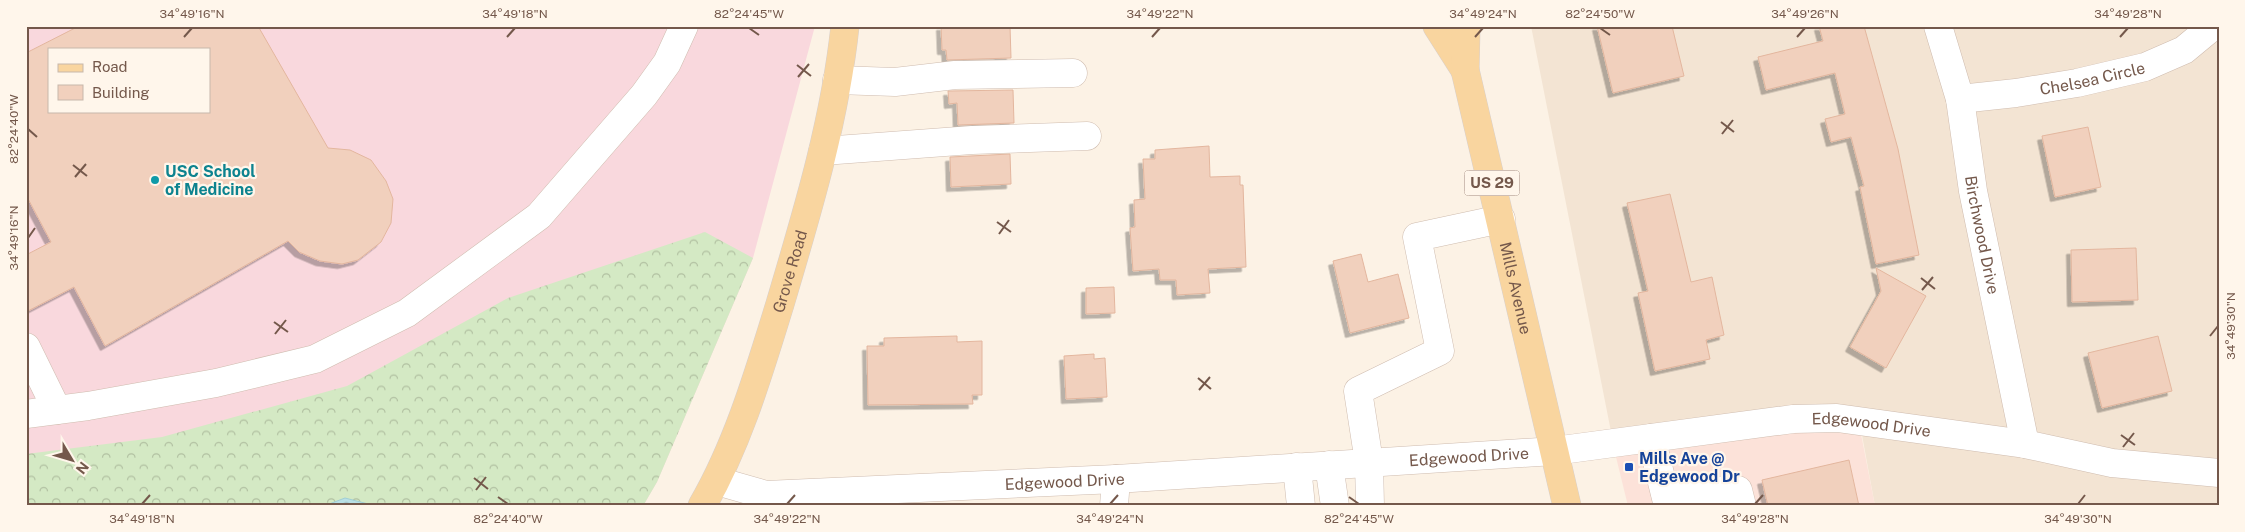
<svg xmlns="http://www.w3.org/2000/svg" width="2245" height="532" font-family="'Public Sans',sans-serif">
<style>
.residential{fill:#f3e4d3}
.commercial{fill:#fce2d9}
.medical{fill:#f9d8dd;fill-rule:evenodd}
.forest{fill:url(#forest-crowns)}
.water{fill:url(#water-ripples);stroke:#a0cfd6}
.building{fill:#f1d0bd;stroke:#e3b69e;fill-rule:evenodd;filter:url(#shadow)}
.lines{fill:none;stroke-linecap:round;stroke-linejoin:round}
.minor-casing{stroke:#cfbcaf;stroke-width:29}
.major-casing{stroke:#d8d0cd;stroke-width:29}
.minor{stroke:#fff;stroke-width:28}
.major{stroke:#f9d59f;stroke-width:28}
.ticks{fill:none;stroke:#74584b;stroke-width:2}
.culture-dot{fill:#0f9aa8;stroke:#fff6eb;stroke-width:2}
.transit-dot{fill:#1a4fb4;stroke:#fff6eb;stroke-width:2}
.labels{text-anchor:middle;stroke-width:4.5;stroke-linejoin:round;paint-order:stroke}
.shield{fill:#fff6eb;stroke:#9e877b;stroke-width:1}
.shield-label{font-size:15px;font-weight:bold;fill:#74584b}
.street-label{font-size:16px;fill:#74584b;stroke:#fff6eb}
.culture-label{font-size:16px;font-weight:bold;fill:#0d838f;stroke:#fff6eb;text-anchor:start}
.transit-label{font-size:16px;font-weight:bold;fill:#164399;stroke:#fff6eb;text-anchor:start}
.neatline{fill:none;stroke:#74584b;stroke-width:2}
.ticks-label{font-size:12px;text-anchor:middle;fill:#74584b}
</style>
<defs>
<pattern id="forest-crowns" width="20" height="18" patternUnits="userSpaceOnUse" patternTransform="scale(1.25)"><rect width="20" height="18" fill="#d4e9c4"/><path d="M2 6a3 3 0 1 1 6 0M12 15a3 3 0 1 1 6 0" fill="none" stroke="#b1c0a1"/></pattern>
<pattern id="water-ripples" width="26" height="14" patternUnits="userSpaceOnUse" patternTransform="scale(1.25)"><rect width="26" height="14" fill="#bae0e5"/><path d="M2 4q2-2 4 0t4 0M15 11q2-2 4 0t4 0" fill="none" stroke="#9cb8bc"/></pattern>
<filter id="shadow"><feDropShadow dx="-4.5" dy="4.5" stdDeviation="0" flood-color="#0004"/></filter>
</defs>
<rect width="100%" height="100%" fill="#fcf2e5"/>
<path class="residential" d="M1531,26h688v480h-344l-13,-71 -77,-5 -169,27z"/>
<path class="commercial" d="M1785,430l76,4 14,72h-247l-12,-49z"/>
<path class="medical" d="M26,26h789l-62,232 -96,224 -14,24h-617zM49,49h160v62h-160z"/>
<path class="forest" d="M705,232l48,26 -96,224 -14,24h-617v-52l136,-17 185,-51 161,-88z"/>
<path class="water" d="M345,498l31,8h-52z"/>
<path class="building" d="M79,26h179l70,122 22,2 21,10 15,21 7,18 -2,24 -10,19 -23,18 -16,4 -22,-3 -21,-9 -11,-11 -183,105 -31,-59 -48,25v-57l25,-13 -25,-47v-142zM49,49h160v62h-160z
M941,26h69l1,32 -64,2 -1,-10h-4z
M1597,26h75l12,50 -71,17z
M1819,26h45l34,123 21,106 -43,9 -16,-77 4,-1 -13,-49 -20,5 -6,-23 20,-5 -10,-41 -69,17 -8,-33 65,-16z
M1013,90l1,33 -56,2 -1,-22 -8,1 -1,-13z
M2088,127l13,60 -46,10 -13,-61z
M1209,146l1,31 30,-1v9h3l3,82 -38,2 2,24 -33,2 -1,-15h-16l-1,-11 -26,2 -3,-43 5,-1 -1,-27 11,-1 -2,-40h12v-9z
M1010,154l1,30 -60,3 -1,-30z
M1670,194l21,88 21,-5 12,58 -18,5 4,19 -55,12 -17,-78 10,-2 -21,-88z
M2136,248l2,52 -66,2 -1,-52z
M1361,254l7,28 30,-8 11,44 -59,15 -17,-72z
M1876,268l50,28 -40,72 -36,-21 31,-56z
M1114,287l1,26 -29,1v-26z
M957,336v6l25,-1v54h-10l1,9 -105,1 -1,-59h17v-8z
M2158,336l14,55 -70,17 -14,-55z
M1094,354v5l11,-1 2,39 -41,2 -2,-43z
M1849,460l10,46h-91l-6,-26z"/>
<g class="lines">
<defs>
<g id="minor">
<path id="s1" d="M1938,26l22,73 13,92 52,253"/>
<path d="M837,80l58,2 60,-7 118,-2"/>
<path id="s2" d="M1960,99l56,-6 61,-10 68,-16 39,-17 29,-24"/>
<path d="M823,151l149,-11 115,-4"/>
<path d="M26,347l31,63"/>
<path d="M26,414l62,-8 128,-23 99,-24 92,-46 132,-97 105,-121 23,-32 17,-37"/>
<path d="M1651,438l17,68"/>
<path d="M1329,465l6,41"/>
<path d="M1297,467l4,39"/>
<path id="s3" d="M717,481l49,14 350,-16 438,-28 239,-32 44,-1 188,26 87,19 107,10"/>
<path d="M1665,492l73,-2 4,16"/>
<path d="M1114,506l2,-27"/>
<path d="M1370,506l-1,-44 -11,-71 82,-40 -23,-114 84,-18"/>
</g>
<g id="major">
<path d="M1437,26l28,44"/>
<path id="s4" d="M1466,26l-1,44 102,436"/>
<path id="s5" d="M702,506c36,-62 57,-134 78,-202 27,-91 55,-183 65,-278"/>
</g>
</defs>
<use href="#minor" class="minor-casing"/>
<use href="#major" class="major-casing"/>
<use href="#minor" class="minor"/>
<use href="#major" class="major"/>
</g>
<path class="ticks" d="M749,28l10,7M1600,28l10,7M184,37l8,-9M507,37l8,-9M1152,37l8,-9M1475,37l8,-9M1797,37l8,-9M2120,37l8,-9M797,65l14,11M798,77l11,-13M1721,122l13,10M28,129l9,8M1722,134l11,-14M73,165l14,11M75,177l11,-13M997,222l14,10M999,234l10,-14M28,238l7,-10M1921,278l14,11M1922,290l11,-13M274,322l14,10M275,334l11,-14M2210,336l8,-10M1198,378l13,11M1199,390l11,-13M2121,435l14,10M2123,447l11,-14M474,478l14,11M476,490l10,-13M498,497l10,7M1349,497l10,7M142,504l8,-9M787,504l8,-9M1110,504l8,-9M1755,504l8,-9M2078,504l7,-9"/>
<circle class="culture-dot" cx="155" cy="180" r="5"/>
<rect class="transit-dot" x="1624" y="462" width="10" height="10" rx="2.5"/>
<g class="labels">
<rect class="shield" x="1464.5" y="170.5" width="55" height="25" rx="4"/>
<g class="shield-label">
<text x="1492" y="188">US 29</text>
</g>
<g class="street-label">
<text dy="6" stroke="none"><textPath href="#s2" startOffset="134">Chelsea Circle</textPath></text>
<text dy="6" stroke="none"><textPath href="#s1" startOffset="214">Birchwood Drive</textPath></text>
<text dy="6" stroke="none"><textPath href="#s5" startOffset="251">Grove Road</textPath></text>
<text dy="6" stroke="none"><textPath href="#s4" startOffset="268">Mills Avenue</textPath></text>
<text dy="6" stroke="none"><textPath href="#s3" startOffset="1160">Edgewood Drive</textPath></text>
<text dy="6" stroke="none"><textPath href="#s3" startOffset="755">Edgewood Drive</textPath></text>
<text dy="6" stroke="none"><textPath href="#s3" startOffset="350">Edgewood Drive</textPath></text>
</g>
<g class="culture-label">
<text x="165" y="177">USC School<tspan x="165" dy="18">of Medicine</tspan></text>
</g>
<g class="transit-label">
<text x="1639" y="464">Mills Ave @<tspan x="1639" dy="18">Edgewood Dr</tspan></text>
</g>
</g>
<rect width="2245" height="532" fill="none" stroke="#fff6eb" stroke-width="55"/>
<rect x="48" y="48" width="162" height="65" fill="#fff6eb" stroke="#c7b7ab"/>
<rect x="58" y="64" width="25" height="8" fill="#f9d59f" stroke="#c7b7ab"/>
<text x="92" y="72" font-size="15" fill="#74584b">Road</text>
<rect x="58" y="85" width="25" height="15" fill="#f1d0bd" stroke="#c7b7ab"/>
<text x="92" y="98" font-size="15" fill="#74584b">Building</text>
<g transform="translate(72 460) rotate(128)" stroke="#fff6eb" stroke-width="4" paint-order="stroke">
<path d="M0-4L9 19L0 12L-9 19Z" fill="#74584b"/>
<text y="-8" font-size="14" font-weight="bold" text-anchor="middle" fill="#74584b">N</text>
</g>
<rect x="28" y="28" width="2190" height="476" class="neatline"/>
<g class="ticks-label">
<text x="192" y="18">34°49'16"N</text>
<text x="515" y="18">34°49'18"N</text>
<text x="749" y="18">82°24'45"W</text>
<text x="1160" y="18">34°49'22"N</text>
<text x="1483" y="18">34°49'24"N</text>
<text x="1600" y="18">82°24'50"W</text>
<text x="1805" y="18">34°49'26"N</text>
<text x="2128" y="18">34°49'28"N</text>
<text transform="translate(14 129) rotate(-90)" y="4">82°24'40"W</text>
<text transform="translate(14 238) rotate(-90)" y="4">34°49'16"N</text>
<text transform="translate(2231 326) rotate(-90)" y="4">34°49'30"N</text>
<text x="142" y="523">34°49'18"N</text>
<text x="508" y="523">82°24'40"W</text>
<text x="787" y="523">34°49'22"N</text>
<text x="1110" y="523">34°49'24"N</text>
<text x="1359" y="523">82°24'45"W</text>
<text x="1755" y="523">34°49'28"N</text>
<text x="2078" y="523">34°49'30"N</text>
</g>
</svg>
